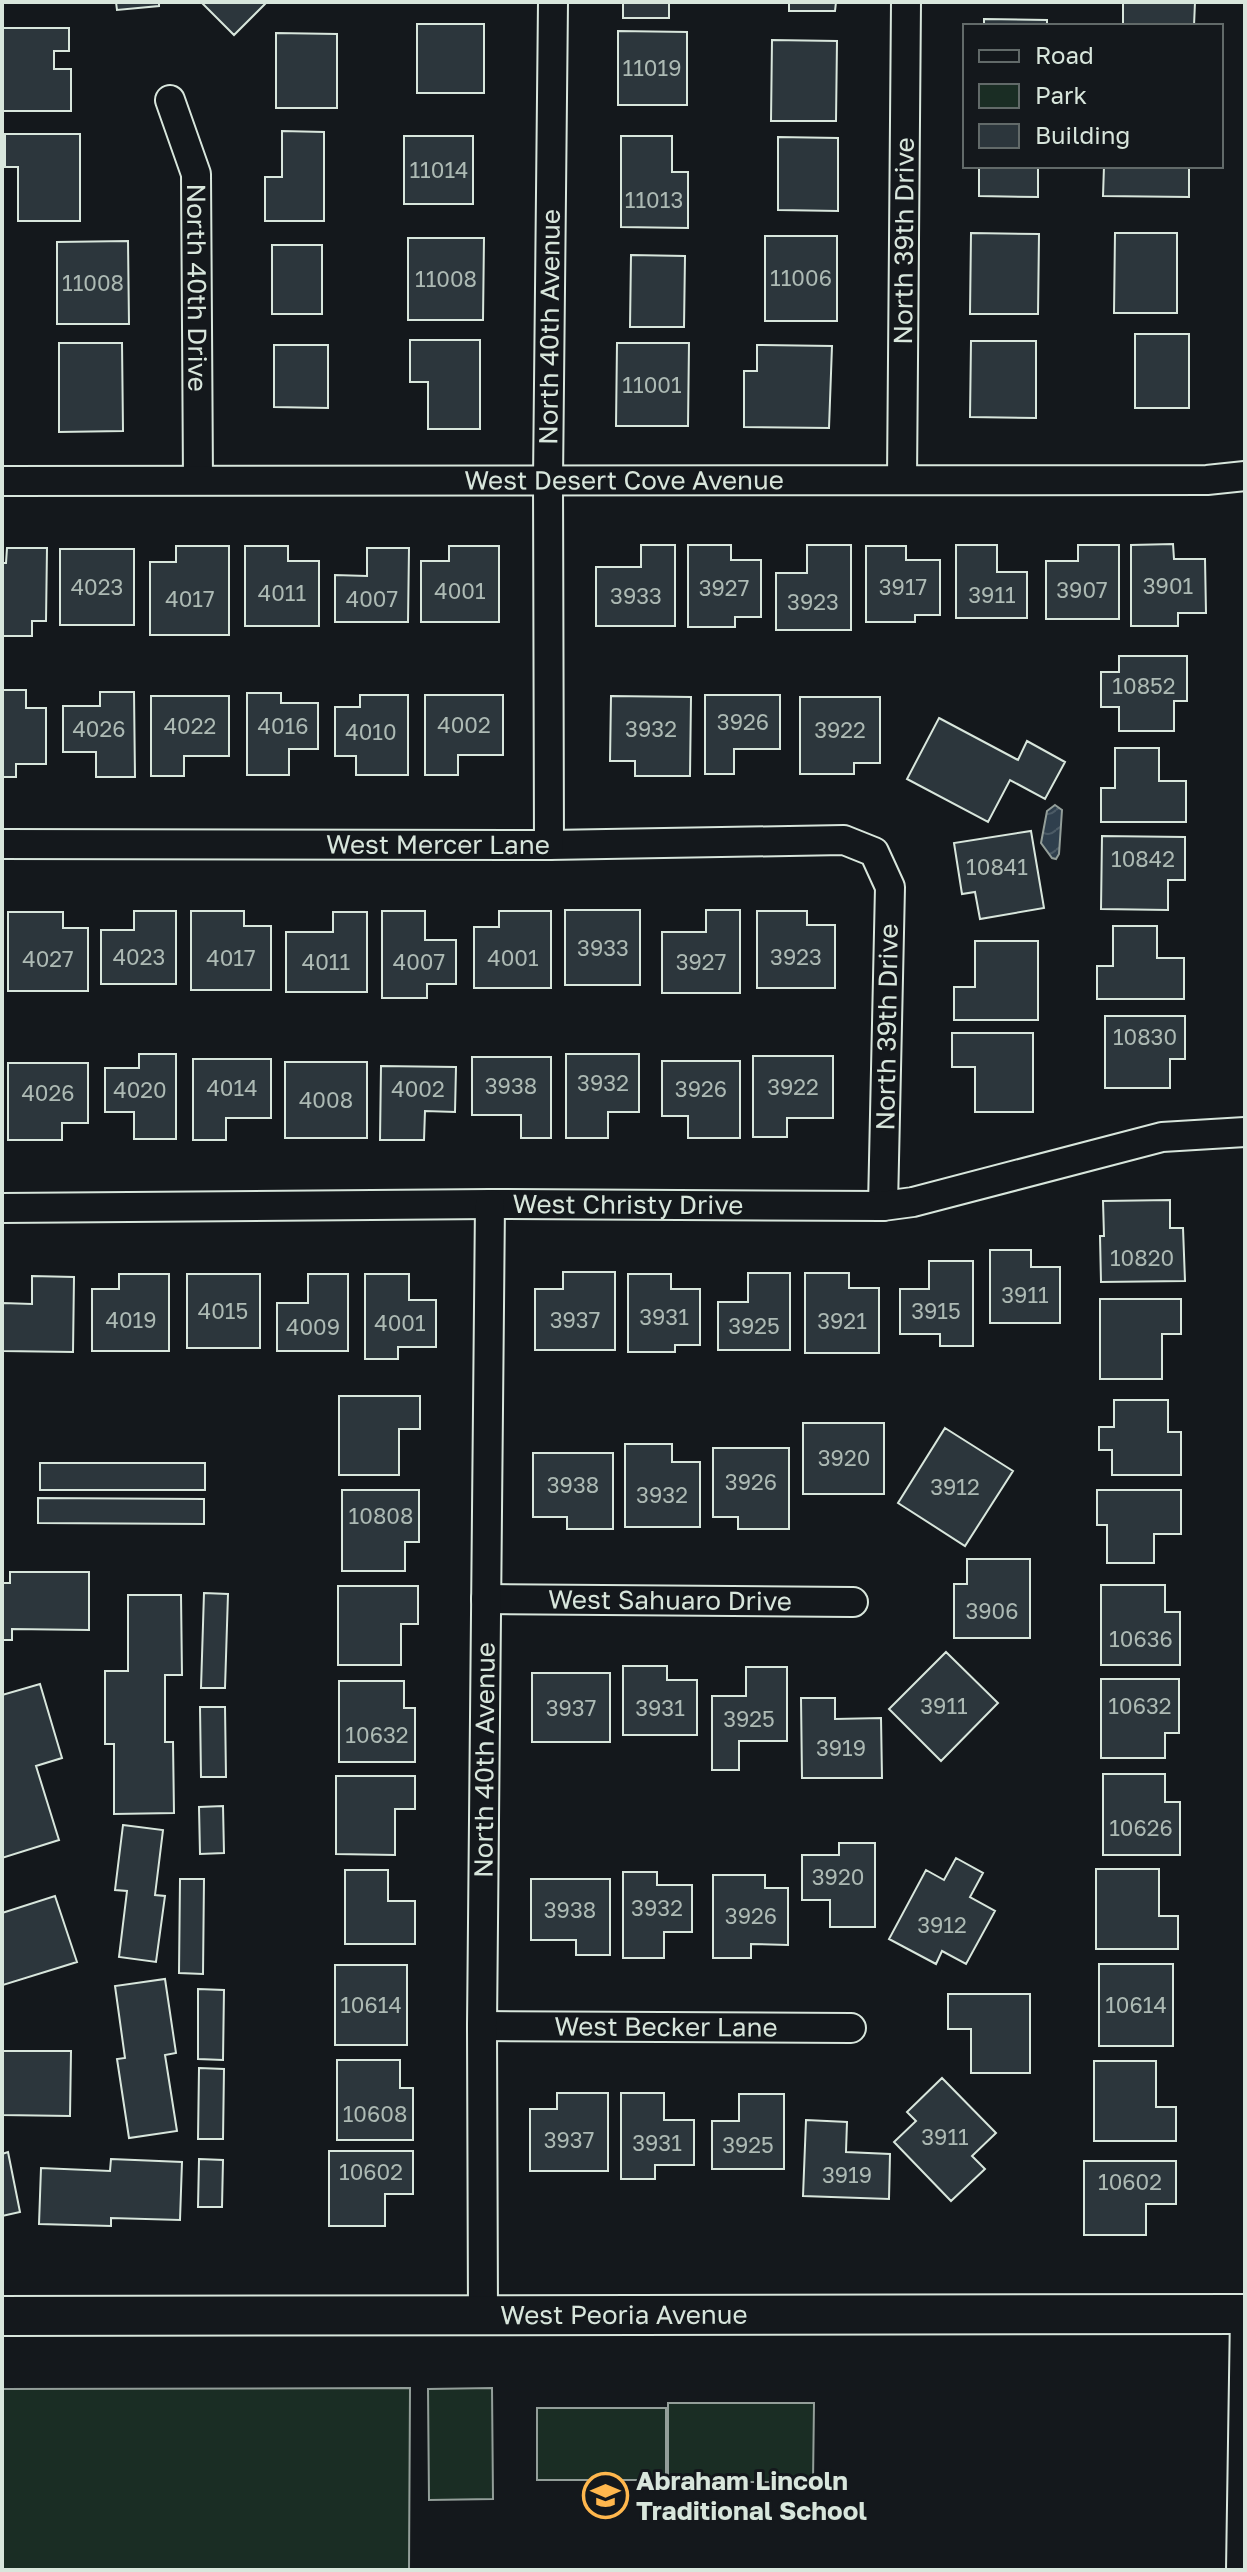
<svg xmlns="http://www.w3.org/2000/svg" width="1247" height="2572" font-family="'Golos Text',sans-serif">
<style>
.park{fill:#1a2d24;stroke:#939e99;stroke-width:2}
.water{fill:url(#water-waves);stroke:#939e99;stroke-width:2}
.building{fill:#2c363c;stroke:#d8e6dc;stroke-width:2}
.lines{fill:none;stroke-linecap:round;stroke-linejoin:round}
.minor-casing{stroke:#d8e6dc;stroke-width:32}
.secondary-casing{stroke:#d8e6dc;stroke-width:42}
.minor{stroke:#14181c;stroke-width:28}
.secondary{stroke:#14181c;stroke-width:38}
.labels{text-anchor:middle;stroke-width:6;stroke-linejoin:round;paint-order:stroke}
.number-label{font-size:22px;fill:#adbab4}
.street-label{font-size:26px;fill:#d8e6dc;stroke:#14181c}
.poi-label{font-size:26px;font-weight:bold;fill:#d8e6dc;stroke:#14181c;text-anchor:start}
</style>
<defs>
<pattern id="water-waves" width="16" height="10" patternUnits="userSpaceOnUse" patternTransform="scale(2)"><rect width="16" height="10" fill="#2f3f4d"/><path d="M0 5q4-4 8 0t8 0" fill="none" stroke="#4c5b66"/></pattern>
</defs>
<rect width="100%" height="100%" fill="#14181c"/>
<path class="park" d="M410,2388l-1,182h-407v-181z
M492,2388l1,111 -64,1 -1,-111z
M668,2403h146l-1,79h-145z
M537,2408h129v72h-129z"/>
<path class="water" d="M1055,805l7,5 -3,44 -3,5 -4,-1 -11,-15 6,-32z"/>
<path class="building" d="M116,2h43v4l-42,4z
M201,2h66l-33,33z
M623,2h46v16h-46z
M789,2h47l-1,9h-46z
M1123,2h72l-1,24h-71z
M984,19l63,1v6h-63z
M417,24h67v69h-67z
M2,28h67v23h-15v18h17v42h-69z
M618,31l69,1v73h-69z
M276,33l61,1v74h-61z
M772,40l65,1 -1,80h-65z
M282,131l42,1v89h-59v-44h17z
M5,134h75v87h-62v-54h-13z
M404,136h69v68h-69z
M621,136h51v36h16v56l-67,-1z
M778,137l60,1v73l-60,-1z
M979,166h59v31l-59,-1z
M1104,166h85v31l-86,-1z
M971,233l68,1 -1,80h-68z
M1115,233h62v80h-63z
M765,236h72v85h-72z
M408,238h76l-1,82h-75z
M128,241l1,83h-72v-82z
M272,245h50v69h-50z
M631,255l54,1 -1,71h-54z
M1135,334h54v74h-54z
M410,340h70v89h-52v-47h-18z
M971,341h65v77l-66,-1z
M59,343h63l1,88 -64,1z
M617,343h72l-1,83h-72z
M274,345h54v63l-54,-1z
M757,345l75,1 -3,82 -85,-1v-56h13z
M1173,544l1,15h31l1,54h-28v13h-47v-81z
M641,545h34v81h-79v-59h45z
M688,545h43v15h30v57h-26v10h-47z
M807,545h44v85h-75v-57h31z
M956,545h41v27h30v46h-71z
M1078,545h41v74h-73v-58h32z
M176,546h53v89h-79v-73h26z
M245,546h43v15h31v65h-74z
M449,546h50v76h-78v-61h28z
M866,546h40v14h34v55h-25v7h-49z
M7,548h40l-1,73h-14v15h-30v-73h4z
M367,548h42l-1,74h-73v-47l32,1z
M60,549h74v76h-74z
M1119,656h68v45h-13v30h-55v-24h-18v-35h18z
M2,690h24v18h20v56h-30v13h-14z
M100,692h34l1,85h-39v-25h-33v-46h37z
M247,693h34v10h37v46h-29v26h-42z
M360,695h48v80h-52v-19h-21v-49h25z
M425,695h78v60h-45v20h-33z
M705,695h75v54h-46v25h-29z
M151,696h78v60h-45v20h-33z
M611,696l80,1 -1,79h-55v-15h-25z
M800,697h80v66h-26v11h-54z
M939,718l79,42 9,-19 38,21 -20,37 -35,-19 -22,42 -81,-43z
M1115,748h44v33h27v41h-85v-34h14z
M1031,831l13,77 -64,11 -5,-27 -13,2 -8,-51z
M1102,836l83,1v43h-17v30l-67,-1z
M565,910h75v75h-75z
M706,910h34v83h-78v-61h44z
M134,911h42v73h-75v-54h33z
M191,911h53v15h27v64h-80z
M382,911h43v29h31v44h-29v14h-45z
M499,911h52v77h-77v-61h25z
M757,911h50v14h28v63h-78z
M8,912h55v16h25v63h-80z
M333,912h34v80h-81v-60h47z
M1113,926h44v32h27v41h-87v-33h16z
M975,941h63v79h-84v-33h21z
M1105,1016h80v43h-15v29h-65z
M952,1033h81v79h-58v-45h-23z
M139,1054h37v85h-42v-27h-29v-44h34z
M566,1054h73v58h-31v26h-42z
M753,1056h80v62h-46v19h-34z
M472,1057h79v81h-30v-23h-49z
M193,1059h78v59h-45v22h-33z
M662,1061h78v77h-52v-22h-26z
M285,1062h82v76h-82z
M8,1063h80v60h-26v17h-54z
M381,1066l75,1 -1,45 -30,-1 -1,29h-44z
M1170,1200v28h13l2,53 -84,1 -1,-46h4l-1,-35z
M990,1250h41v17h29v56h-70z
M929,1261h44v85h-33v-12h-40v-45h29z
M563,1272h52v78h-80v-61h28z
M748,1273h42v77h-72v-48h30z
M805,1273h44v15h30v65h-74z
M119,1274h50v77h-77v-62h27z
M187,1274h73v74h-73z
M308,1274h40v77h-71v-48h31z
M365,1274h44v26h27v47h-38v12h-33z
M628,1274h43v15h29v56h-25v7h-47z
M32,1276l42,1 -1,75 -70,-1v-48l29,1z
M1100,1299h81v35h-19v45h-62z
M339,1396h81v33h-21v46h-60z
M1114,1400h54v32h13v43h-69v-25h-13v-23h15z
M803,1423h81v71h-81z
M945,1428l68,43 -48,75 -67,-43z
M625,1444h47v18h28v65h-75z
M713,1448h76v81h-51v-12h-25z
M533,1453h80v76h-46v-12h-34z
M40,1463h165v27h-165z
M342,1490h77v52h-14v29h-63z
M1097,1490h84v44h-27v29h-47v-38h-10z
M38,1498l166,1v25l-166,-1z
M967,1559h63v79h-76v-54h13z
M10,1572h79v58l-77,-1v11h-10v-57h8z
M1101,1585h64v27h15v53h-79z
M338,1586h80v38h-17v41h-63z
M204,1593l24,1 -3,94h-24z
M128,1595h53l1,80h-17v67h8l1,71 -60,1v-70h-9v-73h23z
M946,1652l52,51 -57,58 -52,-52z
M623,1666h44v14h30v55h-74z
M746,1667h41v74h-48v29h-27v-74h34z
M532,1673h78v69h-78z
M1101,1679h78v54h-14v25h-64z
M339,1681h65v27h11v54h-76z
M40,1684l22,74 -26,8 23,74 -57,18v-163z
M801,1698h34v21l46,-1 1,60h-80z
M200,1707h25l1,70h-25z
M1103,1774h62v28h15v53h-77z
M336,1776h79v33h-20v46l-59,-1z
M223,1806l1,47 -24,1 -1,-47z
M123,1825l40,5 -8,65 10,1 -9,66 -37,-5 8,-66 -12,-1z
M839,1843h36v84h-45v-27h-28v-45h37z
M956,1858l27,15 -13,24 25,14 -29,53 -24,-13 -6,13 -47,-25 37,-69 18,10z
M1096,1869h63v47h19v33h-82z
M345,1870h43v31h27v43h-70z
M623,1872h34v13h35v47h-28v26h-41z
M713,1875h52v13h23v57l-37,-1v14h-38z
M180,1879h24l-1,95 -24,-1z
M531,1879h79v76h-34v-15h-45z
M55,1896l22,66 -74,23 -1,-72z
M1099,1964h74v82h-74z
M335,1965h72v80h-72z
M165,1979l11,74 -11,2 12,76 -48,7 -12,-79 8,-1 -10,-72z
M198,1989l26,1 -1,70 -25,-1z
M948,1994h82v79h-59v-44h-23z
M2,2051h69l-1,65 -68,-1z
M337,2060h63v28h13v52h-76z
M1094,2061h62v46h20v34h-82z
M199,2068l25,1 -1,70h-25z
M942,2078l54,55 -24,23 13,13 -34,32 -57,-59 22,-21 -9,-9z
M557,2093h51v78h-78v-62h27z
M621,2093h43v27h30v45h-39v14h-34z
M739,2094h45v75h-72v-48h27z
M806,2120l41,2 -1,30 44,2 -1,45 -86,-3z
M329,2151h84v43h-28v32h-56z
M8,2152l12,60 -18,4v-62z
M111,2159l71,3 -2,58 -69,-2v8l-72,-2 2,-56 69,3z
M199,2159l24,1 -1,47h-24z
M1084,2161h92v43h-30v31h-62z"/>
<g class="lines">
<defs>
<g id="minor">
<path id="s1" d="M170,100l26,74 2,305"/>
<path id="s2" d="M902,479l4,-477"/>
<path id="s3" d="M2,481l1205,-1 38,-4"/>
<path id="s4" d="M2,844l547,1 295,-5 30,12 16,35 -7,319"/>
<path id="s5" d="M549,845l-1,-365 5,-478"/>
<path id="s6" d="M2,1208l488,-4 393,2 30,-4 249,-65 83,-5"/>
<path id="s7" d="M486,1599l367,3"/>
<path id="s8" d="M482,2026l369,2"/>
<path id="s9" d="M483,2316l-1,-290 8,-822"/>
<path d="M1241,2570l4,-256"/>
</g>
<g id="secondary">
<path id="s10" d="M2,2316l1243,-2"/>
</g>
</defs>
<use href="#minor" class="minor-casing"/>
<use href="#secondary" class="secondary-casing"/>
<use href="#minor" class="minor"/>
<use href="#secondary" class="secondary"/>
</g>
<defs>
<symbol id="school-ring" viewBox="-11 -11 22 22"><circle r="9.5" fill="#14181c" stroke="#ffb74d" stroke-width="1.5"/><path d="M0-5L7-2L0 1L-7-2ZM-4 1L0 2.5L4 1V4Q0 6-4 4Z" fill="#ffb74d"/></symbol>
</defs>
<g fill-rule="evenodd">
<use href="#school-ring" x="580" y="2470" width="51" height="51"/>
</g>
<g class="labels">
<g class="number-label">
<text x="652" y="76">11019</text>
<text x="439" y="178">11014</text>
<text x="654" y="208">11013</text>
<text x="801" y="286">11006</text>
<text x="446" y="287">11008</text>
<text x="93" y="291">11008</text>
<text x="652" y="393">11001</text>
<text x="1168" y="594">3901</text>
<text x="97" y="595">4023</text>
<text x="903" y="595">3917</text>
<text x="724" y="596">3927</text>
<text x="1082" y="598">3907</text>
<text x="460" y="599">4001</text>
<text x="282" y="601">4011</text>
<text x="992" y="603">3911</text>
<text x="636" y="604">3933</text>
<text x="190" y="607">4017</text>
<text x="372" y="607">4007</text>
<text x="813" y="610">3923</text>
<text x="1144" y="694">10852</text>
<text x="743" y="730">3926</text>
<text x="464" y="733">4002</text>
<text x="190" y="734">4022</text>
<text x="283" y="734">4016</text>
<text x="99" y="737">4026</text>
<text x="651" y="737">3932</text>
<text x="840" y="738">3922</text>
<text x="371" y="740">4010</text>
<text x="1143" y="867">10842</text>
<text x="997" y="875">10841</text>
<text x="603" y="956">3933</text>
<text x="139" y="965">4023</text>
<text x="796" y="965">3923</text>
<text x="231" y="966">4017</text>
<text x="513" y="966">4001</text>
<text x="48" y="967">4027</text>
<text x="326" y="970">4011</text>
<text x="419" y="970">4007</text>
<text x="701" y="970">3927</text>
<text x="1145" y="1045">10830</text>
<text x="603" y="1091">3932</text>
<text x="511" y="1094">3938</text>
<text x="793" y="1095">3922</text>
<text x="232" y="1096">4014</text>
<text x="418" y="1097">4002</text>
<text x="701" y="1097">3926</text>
<text x="140" y="1098">4020</text>
<text x="48" y="1101">4026</text>
<text x="326" y="1108">4008</text>
<text x="1142" y="1266">10820</text>
<text x="1025" y="1303">3911</text>
<text x="223" y="1319">4015</text>
<text x="936" y="1319">3915</text>
<text x="664" y="1325">3931</text>
<text x="131" y="1328">4019</text>
<text x="575" y="1328">3937</text>
<text x="842" y="1329">3921</text>
<text x="400" y="1331">4001</text>
<text x="754" y="1334">3925</text>
<text x="313" y="1335">4009</text>
<text x="844" y="1466">3920</text>
<text x="751" y="1490">3926</text>
<text x="573" y="1493">3938</text>
<text x="955" y="1495">3912</text>
<text x="662" y="1503">3932</text>
<text x="381" y="1524">10808</text>
<text x="992" y="1619">3906</text>
<text x="1141" y="1647">10636</text>
<text x="944" y="1714">3911</text>
<text x="1140" y="1714">10632</text>
<text x="571" y="1716">3937</text>
<text x="660" y="1716">3931</text>
<text x="749" y="1727">3925</text>
<text x="377" y="1743">10632</text>
<text x="841" y="1756">3919</text>
<text x="1141" y="1836">10626</text>
<text x="838" y="1885">3920</text>
<text x="657" y="1916">3932</text>
<text x="570" y="1918">3938</text>
<text x="751" y="1924">3926</text>
<text x="942" y="1933">3912</text>
<text x="371" y="2013">10614</text>
<text x="1136" y="2013">10614</text>
<text x="375" y="2122">10608</text>
<text x="945" y="2145">3911</text>
<text x="569" y="2148">3937</text>
<text x="657" y="2151">3931</text>
<text x="748" y="2153">3925</text>
<text x="371" y="2180">10602</text>
<text x="847" y="2183">3919</text>
<text x="1130" y="2190">10602</text>
</g>
<g class="street-label">
<text dy="9" stroke="none"><textPath href="#s2" startOffset="238">North 39th Drive</textPath></text>
<text dy="9" stroke="none"><textPath href="#s1" startOffset="192">North 40th Drive</textPath></text>
<text dy="9" stroke="none"><textPath href="#s5" startOffset="518">North 40th Avenue</textPath></text>
<text dy="9" stroke="none"><textPath href="#s3" startOffset="622">West Desert Cove Avenue</textPath></text>
<text dy="9" stroke="none"><textPath href="#s4" startOffset="436">West Mercer Lane</textPath></text>
<text transform="translate(887 1027) rotate(-89)" y="9">North 39th Drive</text>
<text dy="9" stroke="none"><textPath href="#s6" startOffset="626">West Christy Drive</textPath></text>
<text dy="9" stroke="none"><textPath href="#s7" startOffset="184">West Sahuaro Drive</textPath></text>
<text dy="9" stroke="none"><textPath href="#s9" startOffset="556">North 40th Avenue</textPath></text>
<text dy="9" stroke="none"><textPath href="#s8" startOffset="184">West Becker Lane</textPath></text>
<text dy="9" stroke="none"><textPath href="#s10" startOffset="622">West Peoria Avenue</textPath></text>
</g>
<g class="poi-label">
<text x="636" y="2490">Abraham Lincoln<tspan x="636" dy="30">Traditional School</tspan></text>
</g>
</g>
<rect width="1247" height="2572" fill="none" stroke="#d8e6dc" stroke-width="8"/>
<rect x="963" y="24" width="260" height="144" fill="#14181c" stroke="#626a69" stroke-width="2"/>
<rect x="979" y="50" width="40" height="12" fill="#14181c" stroke="#626a69" stroke-width="2"/>
<text x="1035" y="64" font-size="24" fill="#d8e6dc">Road</text>
<rect x="979" y="84" width="40" height="24" fill="#1a2d24" stroke="#626a69" stroke-width="2"/>
<text x="1035" y="104" font-size="24" fill="#d8e6dc">Park</text>
<rect x="979" y="124" width="40" height="24" fill="#2c363c" stroke="#626a69" stroke-width="2"/>
<text x="1035" y="144" font-size="24" fill="#d8e6dc">Building</text>
</svg>
